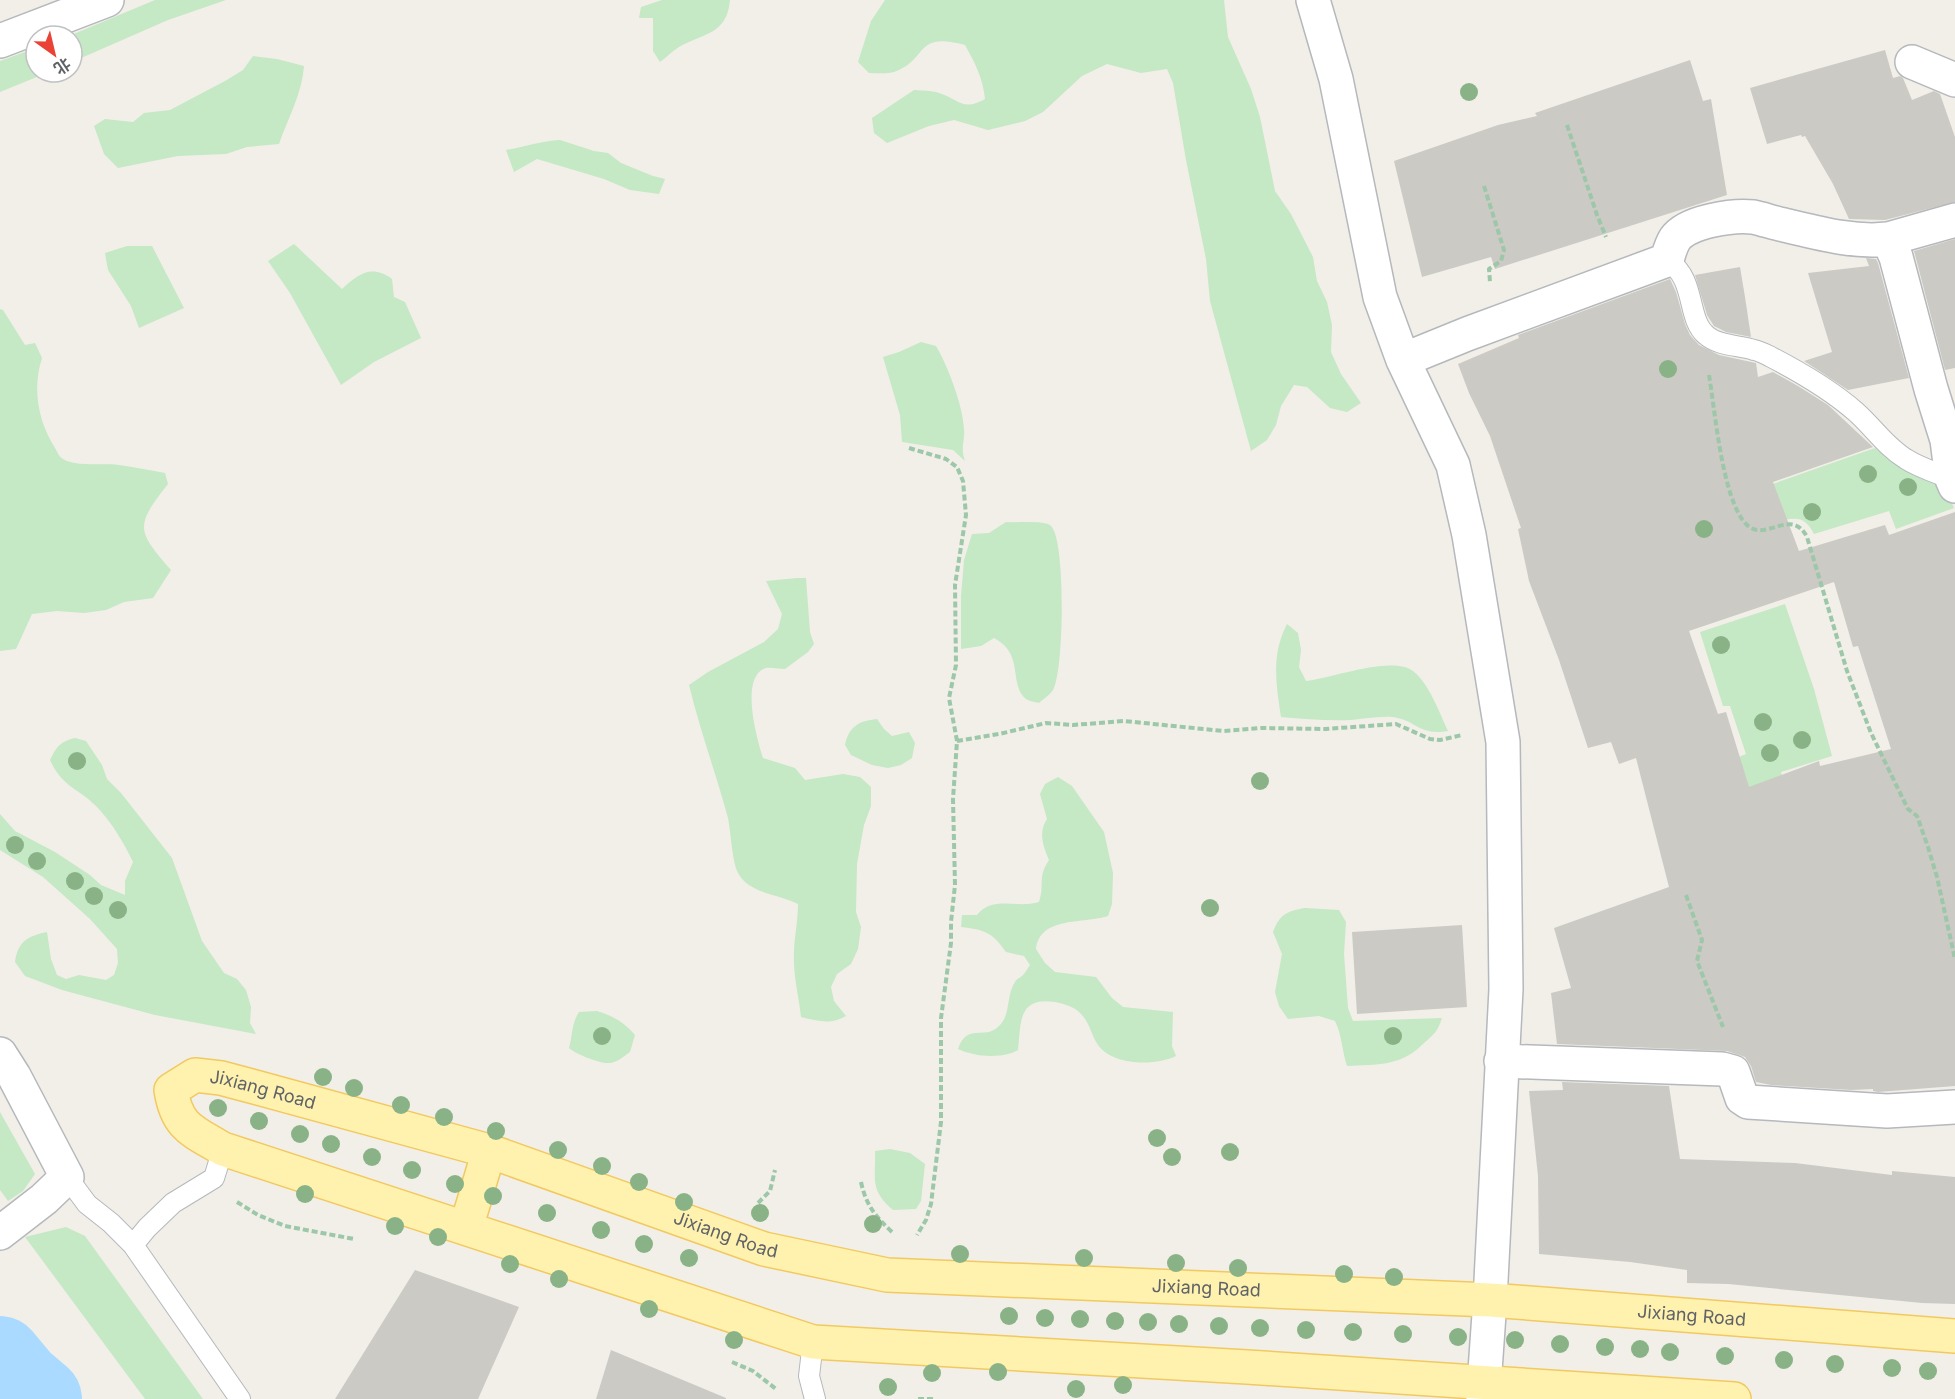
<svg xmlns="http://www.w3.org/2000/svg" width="1955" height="1399" font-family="Inter,'Noto Sans SC',sans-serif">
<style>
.green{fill:#c5e8c5}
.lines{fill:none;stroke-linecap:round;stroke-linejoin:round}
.river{stroke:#aadaff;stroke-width:84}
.building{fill:#cccac5;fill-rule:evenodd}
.service-casing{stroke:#b5b8bc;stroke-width:22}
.minor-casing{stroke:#b5b8bc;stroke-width:36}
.primary-casing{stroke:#f2c960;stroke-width:36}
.path{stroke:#9cc7a9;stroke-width:4;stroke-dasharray:6 3;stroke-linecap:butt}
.service{stroke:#fff;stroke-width:20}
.minor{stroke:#fff;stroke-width:33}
.primary{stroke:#fff2af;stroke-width:33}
.tree{fill:#89b387}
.labels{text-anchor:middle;stroke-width:4.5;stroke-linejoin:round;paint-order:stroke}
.street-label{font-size:18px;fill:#5f6368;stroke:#fff}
</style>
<rect width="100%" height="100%" fill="#f1efe8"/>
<path class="green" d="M155,0h71l-58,20 -96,42v-26h-3z
M662,0h68c-3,35 -27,33 -51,47 -7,4 -13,11 -19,15l-7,-11v-33h-14l2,-11z
M885,0h339l4,37 23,52 9,28 15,74 16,23 22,43 4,24 10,21 5,23 -1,27 10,22 20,29 -14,9 -17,-4 -23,-21 -13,-2 -13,21 -5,19 -9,15 -16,11 -41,-150 -4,-42 -20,-99 -13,-77 -6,-14 -26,4 -34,-9 -25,12 -39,36 -18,9 -37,9 -34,-10 -25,6 -42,17 -13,-10 -2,-15 42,-28c8,1 17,0 25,3 20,6 23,19 46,6 -2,-21 -10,-36 -20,-54 -52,-14 -36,15 -71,27 -7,2 -17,1 -25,1l-11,-11 13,-41z
M36,48v24h13l-49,20v-31z
M253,56l24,3 27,7c-2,28 -16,52 -25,78l-32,3 -21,7 -48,2 -60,12 -14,-14 -10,-28 11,-7 28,3 11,-9 26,-3 55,-29 18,-11z
M560,140l34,11 14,2 13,10 32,13 12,3 -6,15 -29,-4 -26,-11 -67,-20 -23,13 -8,-22c18,-3 35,-9 54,-10z
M294,244l48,45c17,-15 29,-25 50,-10l2,18 11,5 16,36 -47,24 -33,23 -51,-92 -22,-32z
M127,246h25l32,62 -45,20 -8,-22 -23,-36 -3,-17z
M0,309l3,1 22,35 10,-2 7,15c-10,31 -4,63 13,90 2,3 4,9 8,11 12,8 41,4 56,6 15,2 30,5 46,8l3,11c-33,42 -32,46 3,86l-18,28 -29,4 -18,8 -22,3 -27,-2 -25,3 -16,35 -16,2z
M921,342l15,4c12,20 27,60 28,83 1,13 -4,18 1,32l-12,-11 -51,-8 -2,-27 -17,-58 16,-5z
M1875,448l26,20 22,7 14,11 11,9 6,13 -58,21 -7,-18 -75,23c-8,-15 -14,-17 -30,-14l-37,-27z
M1006,522c11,1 39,-2 45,4 15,14 13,146 2,164 -3,5 -10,9 -14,13 -4,-1 -10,-2 -13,-4 -18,-15 -1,-45 -32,-61l-13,8 -20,3v-53l3,-36 8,-26 17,-1z
M797,578h9l4,54 4,12 -6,8 -23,17c-5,0 -14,-2 -19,-1 -27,8 -9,71 -3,90l32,10 10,12 38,-6 17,3 11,10v19l-7,19 -7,39 -1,48 5,15 -3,22 -7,15 -14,10 -6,13 3,14 12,15c-15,9 -28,5 -45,1 -2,-19 -7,-38 -7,-56 -1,-19 4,-37 4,-57 -18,-10 -49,-10 -60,-31 -6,-12 -7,-40 -10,-55 -12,-44 -28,-88 -39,-133l19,-13 56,-30 14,-13 4,-15 -16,-33z
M1785,604l29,85 18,67 -51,16 9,32 -49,15 -14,-57 19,-8 -16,-48h-7l-23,-74z
M1287,624l11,9 3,17 -2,17 7,14c26,-3 87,-26 107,-10 17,14 26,41 35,60 -30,5 -31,-11 -56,-14 -14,-1 -28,2 -41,3 -23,1 -47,-1 -70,-3 -5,-33 -10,-62 6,-93z
M877,719l7,10 8,7 17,-4 6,11 -3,15 -11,7 -13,3 -16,-3 -21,-10 -6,-10c4,-19 14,-24 32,-26z
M75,738l11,3 16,24 5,14 14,14 51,65 30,83 22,32 13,6 9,11 5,17 -1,16 6,11 -101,-19 -93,-25 -37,-14 -10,-14c3,-21 13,-26 32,-30l4,27 6,16 9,4 13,-4 27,5 8,-5 4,-12 -1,-14 -27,-30 -47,-42 -43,-27v-36l15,17 40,21 35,23 11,10 24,10v-14l8,-19c-9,-19 -22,-41 -37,-56 -18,-18 -34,-19 -46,-46 6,-13 11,-19 25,-22z
M1058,777l14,9 32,46 9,41 -1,31 -4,12c-25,8 -68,0 -72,33l9,14 10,9 41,5 16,21 11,9 50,5 -1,34 4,10c-20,10 -63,10 -78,-11 -7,-10 -8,-23 -18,-32 -7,-7 -16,-9 -25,-11 -37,-6 -34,20 -37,48 -16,9 -43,7 -60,-1 9,-27 26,-8 41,-23 12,-11 7,-31 16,-44 1,-3 5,-4 7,-6 3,-3 6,-8 8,-11l-6,-9 -18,-4c-14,-20 -21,-22 -45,-25l1,-12h15c17,-20 38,-6 62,-13 6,-18 -2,-24 10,-42 -6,-15 -11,-27 -2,-41l-7,-25 5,-10z
M1305,908l34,2 7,12 -2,32 4,54 5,13 89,-3c-5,15 -8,16 -19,26 -23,23 -46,20 -76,22 -5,-15 -5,-31 -12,-45l-16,-5 -31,3 -9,-13 -4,-14 7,-38 -9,-22c7,-18 14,-21 32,-24z
M597,1011c16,5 27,11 38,24l-5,17c-6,4 -13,11 -21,11 -8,1 -34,-9 -40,-15 4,-14 2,-23 10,-36z
M0,1112l35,62 -12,17 -15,10 -8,-11z
M890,1149l20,4 15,11 -4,37 -5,8 -23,1c-24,-20 -17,-32 -18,-59z
M66,1227l19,9 118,163h-58l-120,-162z"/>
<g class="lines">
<path class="river" d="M0,1358l20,24 20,17"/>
</g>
<path class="building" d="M1885,50l8,28 7,-2 3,2 9,22 22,-9 6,3 15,43v65l-70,18 -36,-1 -16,-35 -28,-48 -3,1 -1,-2 -34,9 -17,-56z
M1690,60l13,41 8,-2 16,96 -232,74 -4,-12 -69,20 -28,-116 104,-36 39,-9 -2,-3z
M1955,239v129l-10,2 -31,-119z
M1866,258l10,1 2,4 31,115 -61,12 -44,-29 28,-9 -24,-79 61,-7z
M1740,267l5,30 6,40 -25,-5 -12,-6 -7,-11 -12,-40z
M1670,279l6,13 9,32 5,11 9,10 20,10 37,8 2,14 15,-5 25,14 30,19 45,42 -100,35 26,69 86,-26 4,10 66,-23v574l-77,6 -5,-1v-2l-22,1 -80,-5 -15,-3 -5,-16 -6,-9 -18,-6 -170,-7 -6,-51 20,-5 -17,-60 115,-41 -33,-129 -17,6 -8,-22 -23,6 -29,-88 -30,-79 -11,-52 3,-1 -31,-92 -21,-43 -11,-29 61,-26 -1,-3zM1834,582l19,65 5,-1 33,103 -71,17 -1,-5 -70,26 -23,-75 -8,2 -29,-83z
M1462,925l5,82 -110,7 -5,-82z
M1562,1082l107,4 11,73 115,4 97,12v-4l63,6v127l-33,-1 -194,-19 -41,-1v-13l-57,-8 -91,-8 -1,-78 -9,-85 34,-1z
M415,1270l104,37 -41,92h-143z
M611,1350l115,48v1h-130z"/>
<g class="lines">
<defs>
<path id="service" d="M1667,260c30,19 19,58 39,75 12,11 33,10 48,15 6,1 11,4 17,7 29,15 60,33 85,55 17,15 30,35 50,47 14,9 31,14 46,20
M67,1177l20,27 24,19 22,22 107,154
M133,1245l14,-17 26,-25 41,-25 9,-29
M813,1342l-4,34 6,23"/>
<path id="minor" d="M1313,0l23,79 44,218 23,63 50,105 16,70 34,207 3,247 -16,311 -7,99
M0,41l107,-41
M1912,62l43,18
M1888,239l67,-19
M1403,360l64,-26 200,-74c2,-7 4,-15 8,-21 12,-18 59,-24 78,-22 10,2 21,6 31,8 34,8 70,18 104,14l8,18 35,132 16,51 5,39 3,7
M0,1054l14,22 53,101 -23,22 -44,34
M1501,1061l221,8 11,3 9,26 6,4 139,9 68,-4"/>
<g id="primary">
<path d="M466,1228l23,-77"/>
<path id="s1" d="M1734,1399l-487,-32 -434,-25 -590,-193c-30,-18 -46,-21 -52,-59l24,-15 26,3 30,8 238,65 275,98 123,26 603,25 465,36"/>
</g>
</defs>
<use href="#service" class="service-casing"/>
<use href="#minor" class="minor-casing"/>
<use href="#primary" class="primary-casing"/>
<path class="path" d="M1567,125l30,90 9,22
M1484,186l20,64 -3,11 -12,8 1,13
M1709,375c6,35 13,124 37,149 19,20 45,-18 61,13l40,134 24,62 32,66 5,10 9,7 11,31 9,30 18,82
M909,448l37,11 11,8 6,14 3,34 -11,70 1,80 -7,33 8,43 -4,58 2,86 -4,37v21l-10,75v104l-10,82 -5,16 -9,15
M957,741l42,-7 47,-11 27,2 51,-4 99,10 39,-3 63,1 71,-5 34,15 10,1 22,-5
M1686,895l16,45 -5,21 26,66
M861,1182c5,23 14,34 31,50
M237,1202l21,13 27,11 69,13
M758,1203l12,-12 5,-21
M732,1362l21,9 23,18
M918,1399h17"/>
<use href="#service" class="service"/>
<use href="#minor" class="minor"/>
<use href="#primary" class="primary"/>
</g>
<g class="tree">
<circle cx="1469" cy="92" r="9"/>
<circle cx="1668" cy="369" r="9"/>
<circle cx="1868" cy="474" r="9"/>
<circle cx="1908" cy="487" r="9"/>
<circle cx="1812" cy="512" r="9"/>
<circle cx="1704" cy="529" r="9"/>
<circle cx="1721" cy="645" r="9"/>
<circle cx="1763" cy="722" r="9"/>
<circle cx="1802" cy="740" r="9"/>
<circle cx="1770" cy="753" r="9"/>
<circle cx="77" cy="761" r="9"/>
<circle cx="1260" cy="781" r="9"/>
<circle cx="15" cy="845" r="9"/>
<circle cx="37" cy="861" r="9"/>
<circle cx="75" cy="881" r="9"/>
<circle cx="94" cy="896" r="9"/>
<circle cx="1210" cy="908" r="9"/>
<circle cx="118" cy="910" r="9"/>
<circle cx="602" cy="1036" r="9"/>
<circle cx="1393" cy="1036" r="9"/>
<circle cx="323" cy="1077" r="9"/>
<circle cx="354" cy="1088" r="9"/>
<circle cx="401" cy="1105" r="9"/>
<circle cx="218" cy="1108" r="9"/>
<circle cx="444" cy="1117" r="9"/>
<circle cx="259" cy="1121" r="9"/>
<circle cx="496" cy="1131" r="9"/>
<circle cx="300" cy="1134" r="9"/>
<circle cx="1157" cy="1138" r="9"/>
<circle cx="331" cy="1144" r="9"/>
<circle cx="558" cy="1150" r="9"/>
<circle cx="1230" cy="1152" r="9"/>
<circle cx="372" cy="1157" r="9"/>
<circle cx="1172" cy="1157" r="9"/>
<circle cx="602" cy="1166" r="9"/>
<circle cx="412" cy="1170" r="9"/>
<circle cx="639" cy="1182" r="9"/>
<circle cx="455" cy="1184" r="9"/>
<circle cx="305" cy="1194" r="9"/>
<circle cx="493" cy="1196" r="9"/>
<circle cx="684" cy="1202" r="9"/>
<circle cx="547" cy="1213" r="9"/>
<circle cx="760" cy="1213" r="9"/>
<circle cx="873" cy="1224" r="9"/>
<circle cx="395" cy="1226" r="9"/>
<circle cx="601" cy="1230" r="9"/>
<circle cx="438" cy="1237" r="9"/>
<circle cx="644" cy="1244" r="9"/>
<circle cx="960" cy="1254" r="9"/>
<circle cx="689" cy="1258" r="9"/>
<circle cx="1084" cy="1258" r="9"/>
<circle cx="1176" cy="1263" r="9"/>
<circle cx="510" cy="1264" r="9"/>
<circle cx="1238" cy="1268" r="9"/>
<circle cx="1344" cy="1274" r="9"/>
<circle cx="1394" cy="1277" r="9"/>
<circle cx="559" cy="1279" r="9"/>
<circle cx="649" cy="1309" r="9"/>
<circle cx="1009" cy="1316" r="9"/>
<circle cx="1045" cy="1318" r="9"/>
<circle cx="1080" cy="1319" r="9"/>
<circle cx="1115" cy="1321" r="9"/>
<circle cx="1148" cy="1322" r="9"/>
<circle cx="1179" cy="1324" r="9"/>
<circle cx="1219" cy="1326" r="9"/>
<circle cx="1260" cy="1328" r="9"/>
<circle cx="1306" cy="1330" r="9"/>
<circle cx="1353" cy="1332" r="9"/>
<circle cx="1403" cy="1334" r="9"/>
<circle cx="1458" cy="1337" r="9"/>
<circle cx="734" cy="1340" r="9"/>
<circle cx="1515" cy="1340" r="9"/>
<circle cx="1560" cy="1344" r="9"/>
<circle cx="1605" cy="1347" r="9"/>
<circle cx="1640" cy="1349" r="9"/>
<circle cx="1670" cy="1352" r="9"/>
<circle cx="1725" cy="1356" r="9"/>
<circle cx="1784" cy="1360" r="9"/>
<circle cx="1835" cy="1364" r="9"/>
<circle cx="1892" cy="1368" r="9"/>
<circle cx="1928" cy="1371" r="9"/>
<circle cx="998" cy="1372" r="9"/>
<circle cx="932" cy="1373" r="9"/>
<circle cx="1123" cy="1385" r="9"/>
<circle cx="888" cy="1387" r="9"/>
<circle cx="1076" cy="1389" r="9"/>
</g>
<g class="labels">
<g class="street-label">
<text dy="6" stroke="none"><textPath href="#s1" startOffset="1724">Jixiang Road</textPath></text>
<text dy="6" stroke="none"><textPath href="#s1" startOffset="2210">Jixiang Road</textPath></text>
<text dy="6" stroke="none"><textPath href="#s1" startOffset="2696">Jixiang Road</textPath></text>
<text dy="6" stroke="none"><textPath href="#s1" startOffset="3182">Jixiang Road</textPath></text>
</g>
</g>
<g transform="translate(54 54) rotate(146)"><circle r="28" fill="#ffffff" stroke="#bfc1c3" stroke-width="1.5"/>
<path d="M0-4.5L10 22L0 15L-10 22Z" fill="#ea4335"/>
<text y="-9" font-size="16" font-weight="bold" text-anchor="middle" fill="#5f6368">北</text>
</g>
</svg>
